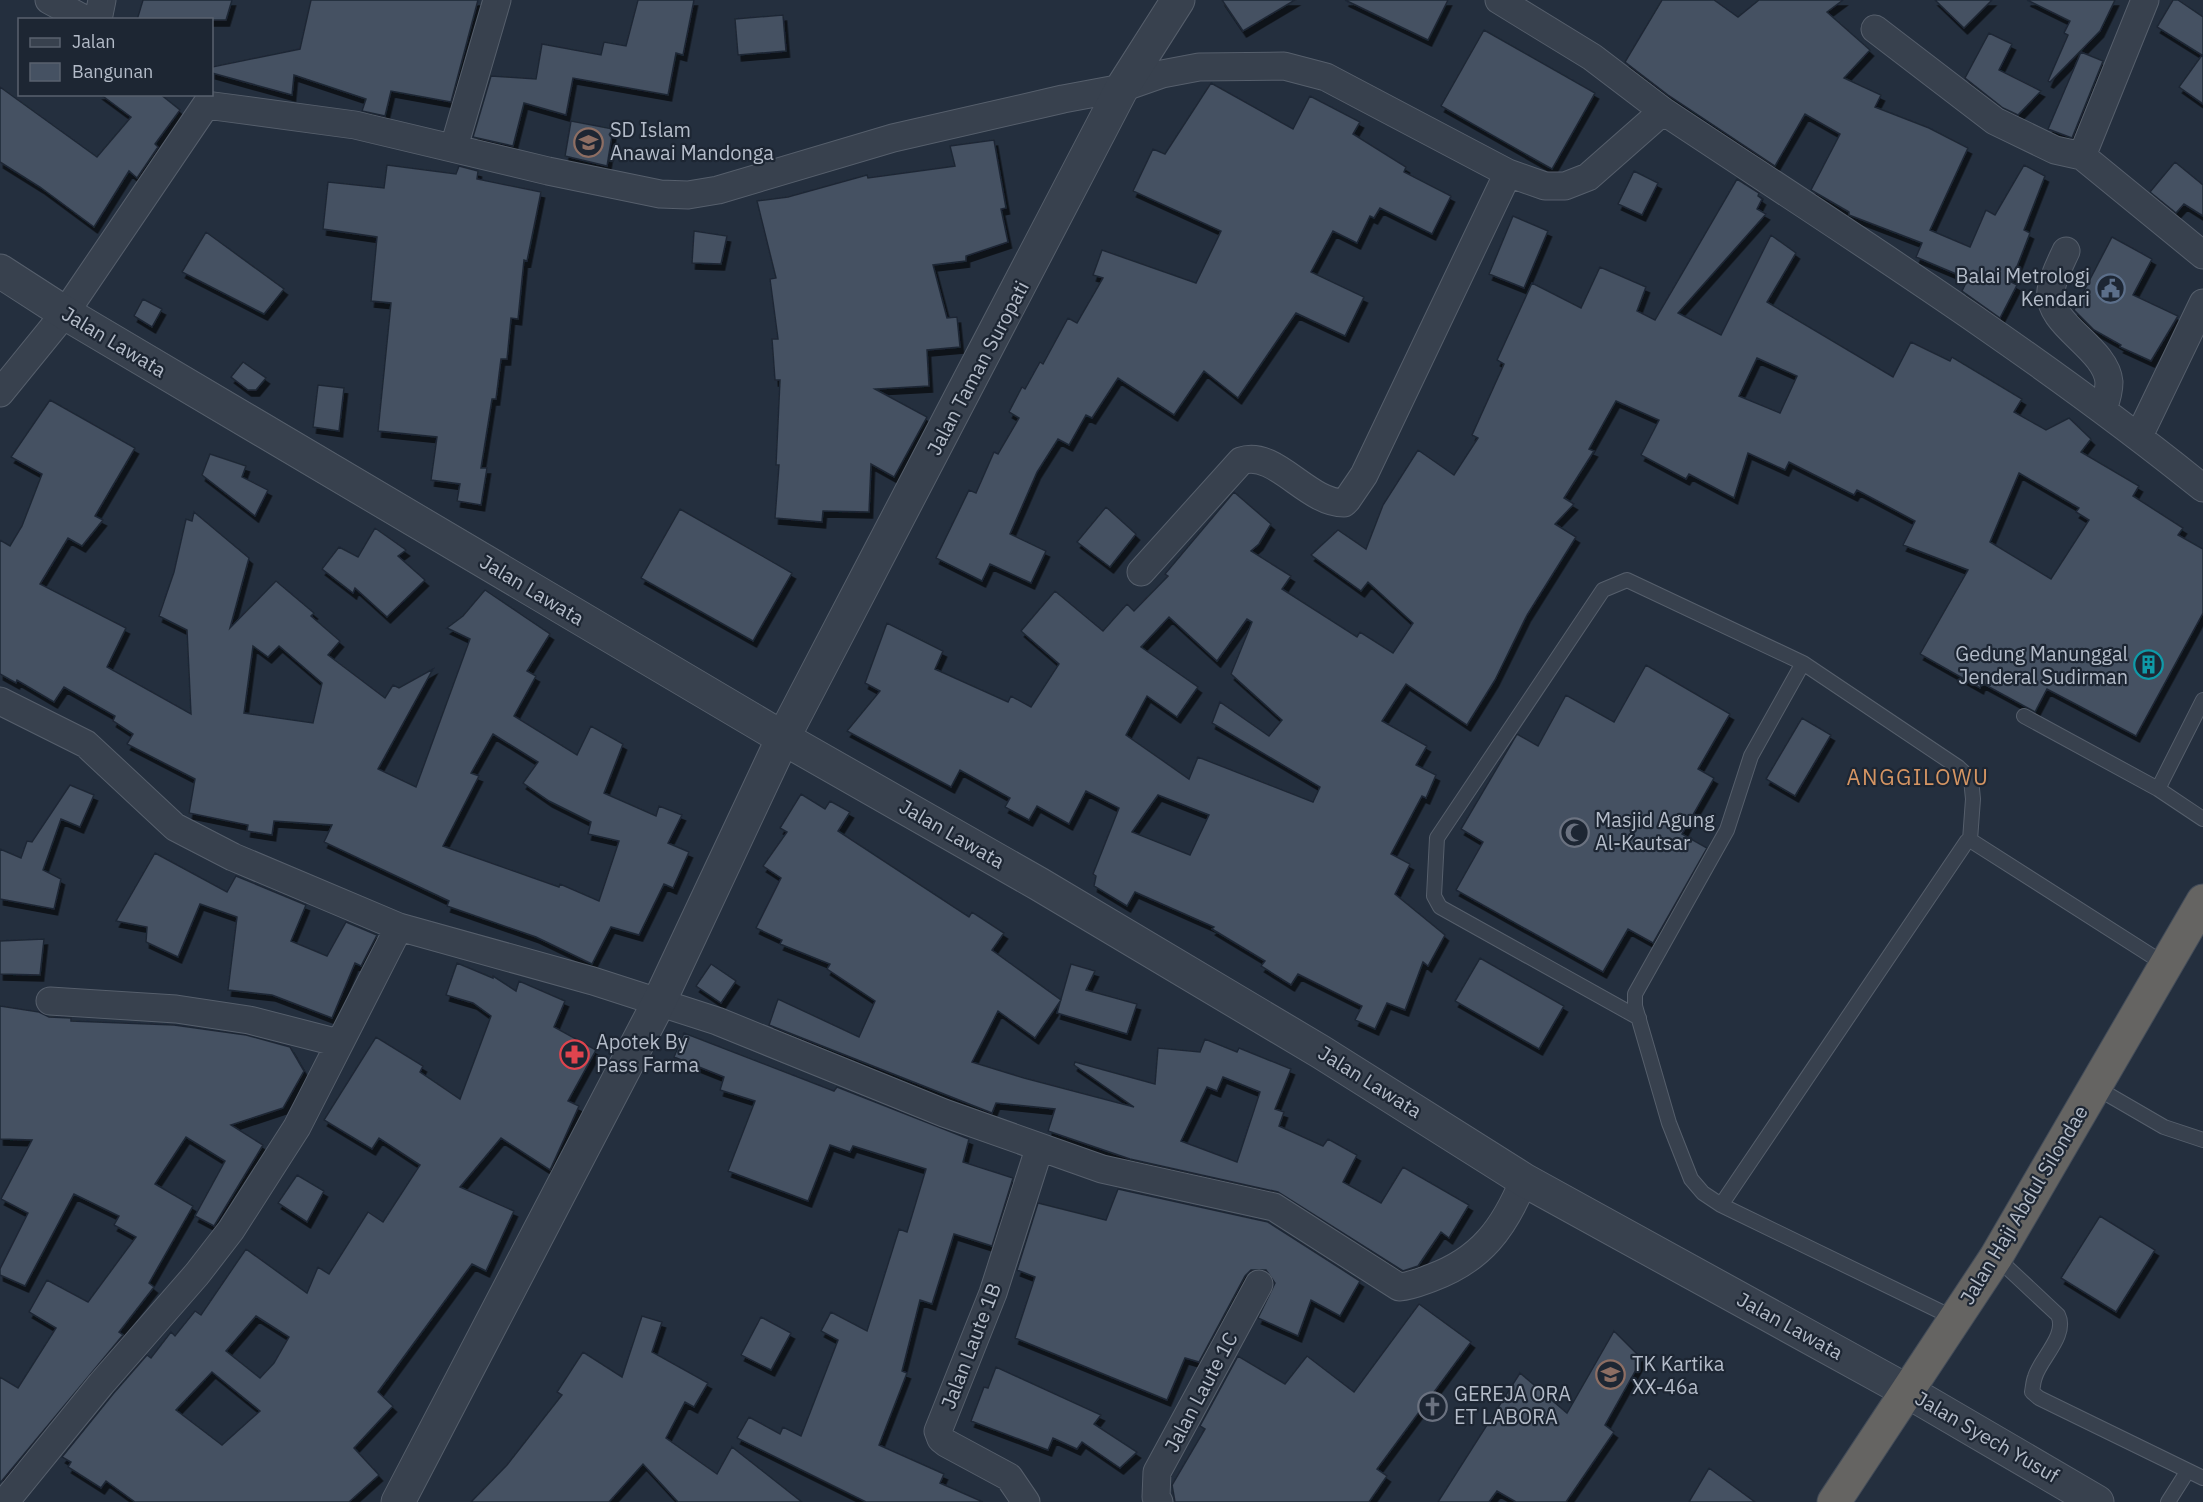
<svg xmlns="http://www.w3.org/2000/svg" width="2203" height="1502" font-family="'IBM Plex Sans',sans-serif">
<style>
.building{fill:#455162;stroke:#1f2835;stroke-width:1.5;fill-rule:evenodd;filter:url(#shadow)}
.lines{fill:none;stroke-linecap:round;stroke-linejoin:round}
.service-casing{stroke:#565f6c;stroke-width:16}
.minor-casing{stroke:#565f6c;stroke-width:29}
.tertiary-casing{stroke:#565f6c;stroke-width:35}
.trunk-casing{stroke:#434c59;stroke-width:35}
.service{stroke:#38414e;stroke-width:14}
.minor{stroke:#38414e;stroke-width:27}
.tertiary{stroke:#38414e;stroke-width:33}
.trunk{stroke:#656462;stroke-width:33}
.labels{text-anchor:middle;stroke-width:4.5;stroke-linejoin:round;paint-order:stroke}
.poi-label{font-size:20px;fill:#b4bcc9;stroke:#1d2633;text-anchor:start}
.street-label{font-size:20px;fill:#b4bcc9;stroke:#1d2633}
.quarter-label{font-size:22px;letter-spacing:1.5px;fill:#d59563;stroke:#1d2633}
</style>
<defs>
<filter id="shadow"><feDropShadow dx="3.5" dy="6" stdDeviation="0" flood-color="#0009"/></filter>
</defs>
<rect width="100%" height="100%" fill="#242f3e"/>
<path class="building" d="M143,0h89l-6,20h-89z
M311,0h167l-27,102 -60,-11 -6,25 -23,-5 4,-12 -72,-24 -2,20 -80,-22v-6l88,-18z
M638,0h56l-11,55 -7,-2 -8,42 -95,-17 -7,37 -42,-12 -11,43 -40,-9 18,-61 45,3 6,-35 59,11 3,-13 22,4z
M1222,0h73l-52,31z
M1345,0h103l-20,40z
M1662,0h52l24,17 21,-17h84l-16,12 43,38 -26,28 37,17 -6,12 54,21 39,20 -38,82 40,17 16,-37 9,5 29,-50 21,11 -21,54 6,3 -19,49 6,3 -17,33 -38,-27 6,-12 -52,-22 6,-14 -73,-28v-3l-38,-22 29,-56 -35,-20 -30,52 -107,-71 -43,-33z
M1935,0h57l-28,28z
M2027,0h88l-15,31 -50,51 -2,-1 20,-46 -4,-2 6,-12z
M2173,0h5l25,17v87l-24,-17 23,-32 -45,-28z
M783,15l3,36 -48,4 -3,-36z
M1484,30l111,63 -43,76 -111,-63z
M1989,33l23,11 -13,26 42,21 -23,24 -15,-7 -38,-30z
M2081,52l22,9 -31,77 -24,-9z
M1211,83l82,46 17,-33 50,26 -7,12 53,33 -2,5 47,24 -19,38 -52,-26 -6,10 -4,-2 -13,27 -24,-12 -22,41 53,25 -19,39 -49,-23 -58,85 -34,-27 -30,44 -56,-37 -26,40 -6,-3 -17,30 -11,-6 -21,33 -27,62 36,17 -15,32 -41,-19 -8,17 -46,-23 33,-68 7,3 18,-41 4,2 21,-36 -10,-6 13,-25 3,2 15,-27 3,2 25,-46 9,5 26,-45 -10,-3 9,-25 94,33 25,-52 -88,-40 20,-42 12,5z
M0,87l97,70 34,-40 -31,-23h60l20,16 -25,34 3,3 -21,31 -8,-7 -35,56 -54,-40 -40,-25z
M571,121l42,8 -6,37 -42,-10z
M994,140l12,68 -5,1 7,33 -42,14v5l-33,4 14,53 10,-1 3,30 -33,3 2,36 -54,3 52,28 -33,60 -23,-13 -2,48 -46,-1 -1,11 -47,-4 4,-53h-3l4,-85h-5l-3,-41h6l-8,-60 6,-1 -19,-77 31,-4 79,-22 1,3 87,-12 -5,-20z
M2175,162l28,23v31l-19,-12 -8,9 -26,-21z
M387,165l69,9 3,-8 19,5 -1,8 64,13 -14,69 -3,-1 -6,59 -7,-1 -4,41h-6l-5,40h-4l-11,69h6l-6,37 -24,-4 3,-17 -29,-4 6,-43 -59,-6 13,-128 -20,-2 6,-64 -54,-8 5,-47 56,6z
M1634,171l24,12 -16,32 -24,-11z
M1737,179l22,14 -1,3 4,3 -5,10 9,5 -88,99 43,22 50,-100 25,18 -29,49 126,75 18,-35 39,19 2,-4 70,42 -8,13 32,18 23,-12 22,21 -10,13 58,34 -6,10 50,32 -5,7 25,14v64l-67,123 -89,-47 -12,23 -53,-29 -2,5 -60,-34 48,-84 -65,-25 12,-24 -58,-31 -3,5 -65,-33 -4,8 -37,-17 -14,45 -45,-24 -3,5 -45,-24 18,-35 -43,-19 -27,48 5,2 -30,47 10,6 -19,20 21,13 -49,78 -32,65 -28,45 -61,-41 -24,37 45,25 -11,19 20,10 -10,23 -4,-2 -31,58 19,10 -15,30 50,41 -17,31 -5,-4 -18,48 -18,-7 -12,26 -20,-9 7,-14 -64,-32 -7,11 -30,-19 4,-5 -53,-32 2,-2 -79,-35 -8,14 -33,-20 2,-10 -3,-2 26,-66 -33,-17 -17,33 -32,-18 -8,14 -24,-13 5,-9 -50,-28 -9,17 -104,-56 33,-40 -15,-8 22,-60 56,28 -8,18 73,33 3,-6 20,11 28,-43 -38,-33 34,-40 48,40 24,-27 7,7 34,-35 -3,-2 69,-82 37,32 -12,20 -8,7 40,25 -9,13 75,48 3,-5 33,21 20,-30 -45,-41 -7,9 -50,-36 27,-25 28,19 17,-44 35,-55 36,25 24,-37 -6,-3 32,-71 -7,-4 35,-77 49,25 19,-41 46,20 -9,24 18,9zM1757,358l40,18 -17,37 -41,-17zM2019,473l60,35 -3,4 13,8 -38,59 -61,-37zM1169,617l48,44 30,-42 5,3 -21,52 51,46 -13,16 -49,-34 -8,21 108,64 -7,15 -115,-45 -9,22 -63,-44 21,-39 30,21 21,-30 -57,-40zM1158,795l51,20 -19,40 -58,-23z
M1513,216l35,15 -24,57 -35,-14z
M694,231l33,5 -6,28 -29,-1z
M206,232l78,57 -20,25 -82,-42z
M2112,237l40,22 -19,36 45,21 -27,45 -31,-14 1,-2 -27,-15 -20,-20z
M143,299l19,10 -10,18 -18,-11z
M243,362l23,16 -10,12h-8l-17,-13z
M318,385l26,3 -5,43 -26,-4z
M50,400l85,48 -40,68 8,4 -21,26 -14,-8 -28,46 86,44 -19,39 84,47 -4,-84 -28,-14 15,-44 12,-53 6,2 2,-9 55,46 -19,70 46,-47 38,32 -3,3 29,25 -12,14 57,43 8,-13 6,3 34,-19 -55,100 38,18 54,-148 -23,-11 16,-12 22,-26 65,44 -23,37 9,5 -22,40 63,39 14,-29 32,18 -19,49 52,23 3,-10 23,9 -14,28 21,9 -16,36 -9,-4 -25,51 -28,-8 -19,37 -56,-27 -89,-31 2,-5 -125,-59 8,-17 -58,-4 -2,14 -25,-4 1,-6 -59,-12 6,-34 -68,-35 6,-10 -20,-13 2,-5 -51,-29 -10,15 -37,-22 -1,3 -16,-9v-134l10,6 12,-20 20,-52 -31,-17zM253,646l15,11 11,-11 43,37 -9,40 -69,-10zM493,734l45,28 -15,21 26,18 42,21 -3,12 31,7 -20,60 -39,-17 -1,3 -116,-41 36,-70 -8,-3z
M210,454l36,12 -4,11 26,13 -13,26 -53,-41z
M1106,507l30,27 -26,33 -33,-25z
M680,509l112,64 -39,68 -112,-63z
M375,528l31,22 -8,6 27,24 -38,37 -32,-29 -2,5 -31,-24 17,-22 19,10z
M1646,665l84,49 -32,55 16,9 -32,56 25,14 -54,95 -25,-14 -25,43 -147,-82 27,-48 -22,-13 56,-95 21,12 28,-51 48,27z
M1802,718l29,17 -36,61 -29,-17z
M70,785l24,10 -14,32 -19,-8 -18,51 18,9 -7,30 -54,-10v-50l21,9 6,-17 5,1z
M801,794l24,15 5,-8 20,11 -12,19 131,86 3,-5 32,21 -12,17 69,50 -26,38 -37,-27 -26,51 52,16 110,29 -60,-42 1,-3 80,22 3,-36 42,4 5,-13 32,13 2,-4 52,21 -16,40 9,3 -5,14 44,20 5,-7 29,16 -14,27 38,21 22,-36 66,38 -20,33 -8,-6 -23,34 -15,5 -125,-79 -148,-33 -82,-28 7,-22 -59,-6 -4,10 -223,-88 9,-26 81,38 16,-36 -48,-32 3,-5 -50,-20 2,-4 -26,-12 25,-50 -18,-12 24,-34 -7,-4zM1223,1077l37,15 -23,70 -56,-21 26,-54 10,4z
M155,853l72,39 9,-16 70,29 -15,36 36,15 19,-34 31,13 -16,31 -6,-3 -23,55 -60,-23 -44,-5 9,-73 -37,-13 -22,53 -32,-15 1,-15 -31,-6z
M44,939l-4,36 -40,-1v-33z
M1480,958l84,48 -25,43 -84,-48z
M457,963l36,15v-2l23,15 3,-10 46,20 -11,26 42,23 -28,51 11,5 -29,64 -49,-32 -41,49 54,24 -28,60 -14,-7 -94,128 15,14 -39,42 25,27 -30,27h-214l-29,-21 -5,7 -33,-21 3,-5 -9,-5 51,-63 34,-39 4,3 20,-26 4,4 20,-25 6,4 45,-66 61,44 11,-26 11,7 39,-62 15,10 37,-57 -41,-27 -7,11 -48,-29 52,-83 47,29 -3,6 40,27 31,-83 -18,-13 -27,-8zM256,1316l33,21 -15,26 -14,15 -34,-27zM212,1372l48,39 -38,34 -46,-35z
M711,964l25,17 -15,22 -25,-17z
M1071,964l24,7 -9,19 51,14 -10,30 -70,-21z
M0,1006l39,6 10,5 22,1v3l103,4 72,10 44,12 14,24 -21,37 -52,17 32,20 -49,81 -19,-10 30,-55 -39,-24 -31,47 38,22 -44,77 5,4 -35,45 4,3 -123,148v-106l18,11 38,-60 -27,-16 18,-32 41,22 48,-65 -22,-12 5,-9 -45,-22 -49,92 -25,-11v-6l28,-56 -27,-14 31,-59 -32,-1z
M684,1033l150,58 3,-4 132,52 -6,23 50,16 -21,68 -38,-12 -22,70 -12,-4 -18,71 5,2 -28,72 65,29 -4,9 43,19h-117l-129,-64 12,-21 31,17 3,-7 18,9 37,-96 -17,-9 10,-19 36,19 32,-102 8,3 19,-63 -73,-23 -3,6 -20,-7 -22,56 -80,-30 27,-70 -35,-11 4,-13 -50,-20z
M297,1175l27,16 -17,31 -29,-19z
M1118,1189l150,33 92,59 -20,35 -29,-16 -13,36 -40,-18 17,-35 -9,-13h-15l-6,6 -46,86 -14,-4 -18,42 -152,-62 20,-61 -18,-7 21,-67 68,17z
M2100,1216l55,34 -39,62 -55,-34z
M1419,1304l52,38 -94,127 10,7 -18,26h-194l-3,-17 33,-56 -5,-3 38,-70 47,28 22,-28 47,36z
M642,1316l20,6 -10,30 56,31 -14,24 -9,-5 -19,36 51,36 15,-27 70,55h-124l-35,-38 -34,38h-138l36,-37 55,-70 -5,-3 26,-40 39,25z
M761,1317l30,16 -20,37 -30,-15z
M1614,1331l28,28 -37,66 9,7 -48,70h-50l-19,-11 -8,11h-51l82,-129 47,40z
M996,1367l105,48 -7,9 43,28 -17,16 -38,-26 -5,7 -24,-11 -5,12 -77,-29 13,-34 4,1z
M1709,1468l46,34h-66z"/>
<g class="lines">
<defs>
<path id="service" d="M2024,716l134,73 45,30
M2158,789l45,-89
M1639,1018l-199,-111 -6,-11 3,-58 166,-248 24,-10 176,83
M2095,1087l69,40 39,13
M1721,1205l246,-364 3,-1 196,125
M1996,1257l62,58c10,20 -18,44 -23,62 -2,5 -2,10 -3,15l7,6 164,80
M1956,1319l-235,-114 -18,-12 -12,-14 -22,-56 -34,-117v-12l92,-164 24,-74 52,-93 155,104 13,12 2,20 -3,41
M2168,1502l19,-30"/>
<path id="minor" d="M49,0l37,20
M1499,0l93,57 71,54
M98,20l4,-20
M1875,29l120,92 60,29 27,6 121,99
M454,147l43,-147
M2082,156l63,-156
M2066,251c-6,13 -13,26 -15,39 -5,35 55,57 58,92 0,9 -3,19 -6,27
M0,393l65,-80 141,-208 149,20 193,46 112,23 28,1 30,-5 175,-52 170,-39 59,-11 40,-14 37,-7 85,-1 42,11 182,96 37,13h20l23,-9 75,-66c182,121 369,239 540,377
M2139,436l64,-133
M1141,572l100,-111c34,-12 66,42 103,42l3,-3 17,-25 144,-302
M0,701l86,43 89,83 58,30 166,70 194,54 124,40 227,92 158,56 172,38 125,80c12,-1 21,-5 32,-9 50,-18 73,-50 93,-98
M50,1001l126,8 73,11 90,23
M5,1502l96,-118 96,-110 34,-44 66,-103 102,-200
M1026,1502l-17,-25 -63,-34 -5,-4 -3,-8 55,-138 46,-144
M1159,1502l-3,-5 1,-25 102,-188"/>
<path id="tertiary" d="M0,271l65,42 718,425 256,146 282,168 203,128 383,211 190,111
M398,1502l261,-500 124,-264 339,-650 56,-88"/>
<path id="trunk" d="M1834,1502l162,-245 207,-356"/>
</defs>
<use href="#service" class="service-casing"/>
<use href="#minor" class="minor-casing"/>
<use href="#tertiary" class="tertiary-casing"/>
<use href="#trunk" class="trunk-casing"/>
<use href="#service" class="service"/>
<use href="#minor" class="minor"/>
<use href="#tertiary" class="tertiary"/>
<use href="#trunk" class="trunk"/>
</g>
<defs>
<symbol id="school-ring" viewBox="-11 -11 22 22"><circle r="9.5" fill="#1d2633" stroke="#8d6e63" stroke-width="1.5"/><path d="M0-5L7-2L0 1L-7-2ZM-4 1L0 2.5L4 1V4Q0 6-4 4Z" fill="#8d6e63"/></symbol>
<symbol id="civic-ring" viewBox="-11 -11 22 22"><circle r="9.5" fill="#1d2633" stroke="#5c6f8a" stroke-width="1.5"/><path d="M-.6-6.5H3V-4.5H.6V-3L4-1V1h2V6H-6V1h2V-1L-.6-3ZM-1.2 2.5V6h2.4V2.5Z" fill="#5c6f8a"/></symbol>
<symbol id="building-ring" viewBox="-11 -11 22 22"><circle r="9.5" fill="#1d2633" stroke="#0f9aa8" stroke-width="1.5"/><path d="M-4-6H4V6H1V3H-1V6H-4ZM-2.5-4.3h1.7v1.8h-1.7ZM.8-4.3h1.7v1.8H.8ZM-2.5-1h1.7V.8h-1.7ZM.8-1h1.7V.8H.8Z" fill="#0f9aa8"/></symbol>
<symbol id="mosque-ring" viewBox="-11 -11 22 22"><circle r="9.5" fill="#1d2633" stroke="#6b7280" stroke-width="1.5"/><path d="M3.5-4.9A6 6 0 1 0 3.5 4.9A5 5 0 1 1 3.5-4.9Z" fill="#6b7280"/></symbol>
<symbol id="pharmacy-ring" viewBox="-11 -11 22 22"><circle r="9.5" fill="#1d2633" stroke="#e0444e" stroke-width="1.5"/><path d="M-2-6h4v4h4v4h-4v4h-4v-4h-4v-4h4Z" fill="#e0444e"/></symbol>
<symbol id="church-ring" viewBox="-11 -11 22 22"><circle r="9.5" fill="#1d2633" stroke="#6b7280" stroke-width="1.5"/><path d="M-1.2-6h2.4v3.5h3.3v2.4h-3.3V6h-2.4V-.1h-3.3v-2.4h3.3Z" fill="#6b7280"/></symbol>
</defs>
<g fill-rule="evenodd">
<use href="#school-ring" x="572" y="126" width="33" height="33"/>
<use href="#civic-ring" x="2094" y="272" width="33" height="33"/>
<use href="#building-ring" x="2132" y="648" width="33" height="33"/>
<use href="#mosque-ring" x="1558" y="816" width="33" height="33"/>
<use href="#pharmacy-ring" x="558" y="1038" width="33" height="33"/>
<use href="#school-ring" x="1594" y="1358" width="33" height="33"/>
<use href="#church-ring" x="1416" y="1390" width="33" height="33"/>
</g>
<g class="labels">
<g class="poi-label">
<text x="610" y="137">SD Islam<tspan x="610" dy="23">Anawai Mandonga</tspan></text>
<text x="2090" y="283" text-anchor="end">Balai Metrologi<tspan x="2090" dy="23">Kendari</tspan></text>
<text x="2128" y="661" text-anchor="end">Gedung Manunggal<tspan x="2128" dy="23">Jenderal Sudirman</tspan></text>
<text x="1595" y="827">Masjid Agung<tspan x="1595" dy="23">Al-Kautsar</tspan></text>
<text x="596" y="1049">Apotek By<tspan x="596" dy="23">Pass Farma</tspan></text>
<text x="1632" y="1371">TK Kartika<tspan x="1632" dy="23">XX-46a</tspan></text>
<text x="1454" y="1401">GEREJA ORA<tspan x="1454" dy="23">ET LABORA</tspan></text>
</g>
<g class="street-label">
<text transform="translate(114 342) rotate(31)" y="7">Jalan Lawata</text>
<text transform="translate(978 368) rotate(-62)" y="7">Jalan Taman Suropati</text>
<text transform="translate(532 590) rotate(31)" y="7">Jalan Lawata</text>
<text transform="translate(952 834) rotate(30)" y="7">Jalan Lawata</text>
<text transform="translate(1370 1082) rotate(32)" y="7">Jalan Lawata</text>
<text transform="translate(2024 1205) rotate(-59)" y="7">Jalan Haji Abdul Silondae</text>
<text transform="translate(1790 1326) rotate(29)" y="7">Jalan Lawata</text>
<text transform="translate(971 1346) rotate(-69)" y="7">Jalan Laute 1B</text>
<text transform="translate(1201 1392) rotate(-62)" y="7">Jalan Laute 1C</text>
<text transform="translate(1987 1437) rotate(30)" y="7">Jalan Syech Yusuf</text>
</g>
<g class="quarter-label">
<text x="1918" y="785">ANGGILOWU</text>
</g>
</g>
<rect x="18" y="18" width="195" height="78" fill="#1d2633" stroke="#59626f" stroke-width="1.5"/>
<rect x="30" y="38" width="30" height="9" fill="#38414e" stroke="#59626f" stroke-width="1.5"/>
<text x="72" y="48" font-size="18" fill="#b4bcc9">Jalan</text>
<rect x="30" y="63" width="30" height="18" fill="#455162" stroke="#59626f" stroke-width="1.5"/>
<text x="72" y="78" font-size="18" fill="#b4bcc9">Bangunan</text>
</svg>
